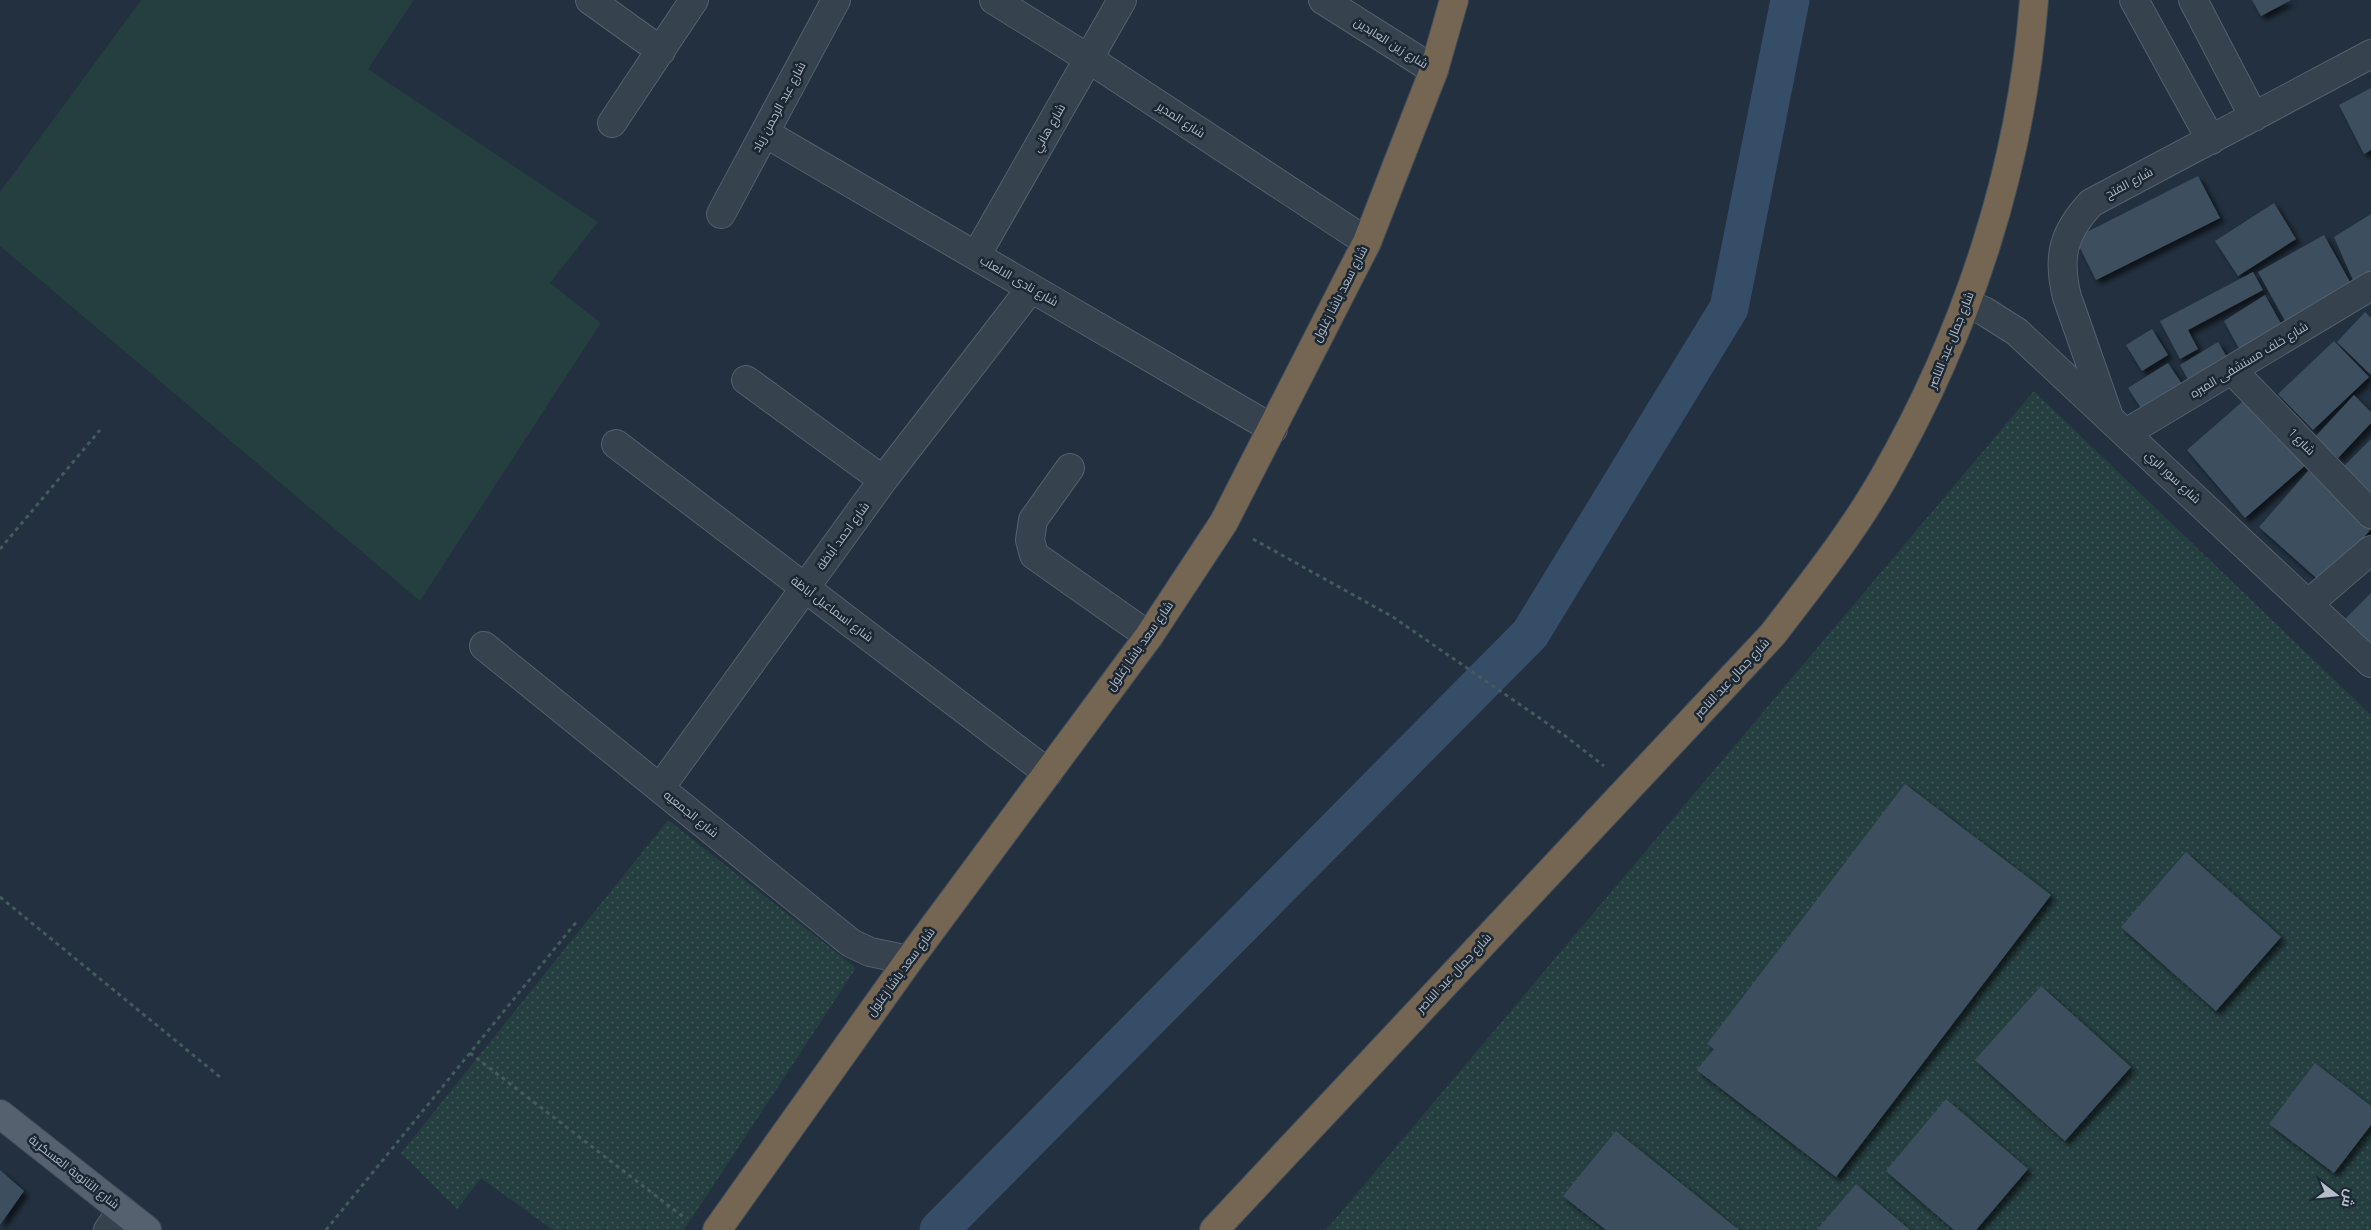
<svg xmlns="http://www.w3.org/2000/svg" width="2371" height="1230" font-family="Quicksand,Cairo,sans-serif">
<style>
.grass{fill:url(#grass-dots)}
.pitch{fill:#253e40}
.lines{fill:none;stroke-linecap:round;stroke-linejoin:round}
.canal{stroke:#354d67;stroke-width:39}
.building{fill:#3e4f5e;filter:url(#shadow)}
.minor-casing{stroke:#55606d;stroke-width:30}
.major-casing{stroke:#404b58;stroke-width:30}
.highway-casing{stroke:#424d5a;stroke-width:30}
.path{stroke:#435b5d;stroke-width:3;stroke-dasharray:4 4;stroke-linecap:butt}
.minor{stroke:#37424f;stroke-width:28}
.major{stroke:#55616f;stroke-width:28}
.highway{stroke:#756653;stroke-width:28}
.labels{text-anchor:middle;stroke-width:5;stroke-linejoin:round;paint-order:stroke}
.street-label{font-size:12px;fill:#b3bdca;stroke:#1c2734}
</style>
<defs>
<pattern id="grass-dots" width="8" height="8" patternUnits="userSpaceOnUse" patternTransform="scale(1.25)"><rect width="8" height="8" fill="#253e40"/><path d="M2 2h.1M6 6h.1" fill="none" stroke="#42585a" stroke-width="1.8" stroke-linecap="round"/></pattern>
<filter id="shadow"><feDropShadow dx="4.5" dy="4.5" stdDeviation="2.5" flood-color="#0009"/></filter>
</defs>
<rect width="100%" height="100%" fill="#22303f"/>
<path class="grass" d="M2034,391l337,324v515h-1045z
M668,820l188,148 -172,262h-131l-72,-52 -24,31 -56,-56z"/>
<path class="pitch" d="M141,0h273l-46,69 230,153 -48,61 51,40 -181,278 -420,-355v-54z"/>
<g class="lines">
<path class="canal" d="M939,1230l591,-596 199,-326 61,-308"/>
</g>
<path class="building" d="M2252,0h39l-30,16z
M2371,88v62l-7,4 -25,-49z
M2198,176l22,42 -124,62 -21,-42z
M2274,203l22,36 -58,37 -23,-35z
M2371,214v63l-15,10 -22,-50z
M2324,235l31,56 -66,37 -31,-56z
M2253,272l10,18 -75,40 10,19 -18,10 -20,-38z
M2265,295l19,34 -42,25 -18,-33z
M2365,312l6,6v57l-34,-33z
M2152,329l16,26 -26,16 -16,-26z
M2334,341l35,36 -56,53 -35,-36z
M2218,342l12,20 -39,23 -11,-20z
M2168,363l16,24 -40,26 -16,-25z
M2354,395l17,17v11l-33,35 -23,-21z
M2249,396l58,68 -62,54 -58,-68z
M2371,439v66l-33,-33z
M2308,471l63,55v3l-48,55 -64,-57z
M2371,593v55l-27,-28z
M1905,784l146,111 -215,282 -139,-107 17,-21 -7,-5z
M2186,852l95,85 -65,74 -95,-84z
M2041,986l90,81 -66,74 -90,-81z
M2315,1063l56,43v19l-37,48 -65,-49z
M1946,1099l82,70 -52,61h-22l-68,-59z
M1616,1131l123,99h-133l-43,-34z
M0,1170l24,21 -24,34z
M1856,1184l54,46h-93z"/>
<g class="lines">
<defs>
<path id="minor" d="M590,0l71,51
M994,0l95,59 278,183
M1323,0l111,70
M2134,0l77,140
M2193,0l61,117
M612,123l82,-123
M765,133l508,296
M721,214l115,-214
M976,256l146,-256
M1967,304l17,7 33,21 354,331
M2232,370l139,144
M746,380l137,100
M2109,417l-42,-120c-10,-40 -4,-64 24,-94l280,-149
M2126,433l245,-147
M616,444l432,329
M1070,468l-37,52 -3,20 4,15 115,81
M2308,604l63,-54
M484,646l367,297 19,9 39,8
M660,788l223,-308 148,-192
M108,1230l14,-20"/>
<path id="major" d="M0,1114l147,116"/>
<path id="highway" d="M717,1230l192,-270 240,-324 75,-114 143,-280 67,-172 20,-70
M1214,1230l559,-596c39,-51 79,-101 111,-157 84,-147 137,-309 150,-477"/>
</defs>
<use href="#minor" class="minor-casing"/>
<use href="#major" class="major-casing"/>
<use href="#highway" class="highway-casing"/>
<path class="path" d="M1253,539l140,78 171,118 40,31
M0,549l100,-119
M0,897l220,180
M470,1053l216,166
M326,1230l252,-310"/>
<use href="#minor" class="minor"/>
<use href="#major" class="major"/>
<use href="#highway" class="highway"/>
</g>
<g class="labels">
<g class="street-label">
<text transform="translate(1391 43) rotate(32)" y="4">شارع زين العابدين</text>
<text transform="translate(779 107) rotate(-62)" y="4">شارع عبد الرحمن زياد</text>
<text transform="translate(1181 120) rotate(33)" y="4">شارع المدير</text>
<text transform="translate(1049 128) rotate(-60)" y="4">شارع هاني</text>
<text transform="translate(2129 183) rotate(-28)" y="4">شارع الفتح</text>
<text transform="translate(1019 281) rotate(30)" y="4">شارع نادى الالعاب</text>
<text transform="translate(1340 294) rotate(-63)" y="4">شارع سعد باشا زغلول</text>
<text transform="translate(1951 340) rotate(-68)" y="4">شارع جمال عبد الناصر</text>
<text transform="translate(2249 360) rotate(-31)" y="4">شارع خلف مستشفى المبره</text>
<text transform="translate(2302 442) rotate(46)" y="4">شارع 1</text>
<text transform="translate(2173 477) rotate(43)" y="4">شارع سور الري</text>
<text transform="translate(843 536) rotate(-54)" y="4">شارع احمد أباظة</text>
<text transform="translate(832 609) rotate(37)" y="4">شارع اسماعيل أباظة</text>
<text transform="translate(1140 646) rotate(-55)" y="4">شارع سعد باشا زغلول</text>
<text transform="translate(1732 678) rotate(-47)" y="4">شارع جمال عبد الناصر</text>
<text transform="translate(691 814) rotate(39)" y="4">شارع الجمعيه</text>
<text transform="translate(901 972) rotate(-54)" y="4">شارع سعد باشا زغلول</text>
<text transform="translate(1454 973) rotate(-47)" y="4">شارع جمال عبد الناصر</text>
<text transform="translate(74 1172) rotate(38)" y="4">شارع الثانوية العسكرية</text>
</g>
</g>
<g transform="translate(2336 1195) rotate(106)" stroke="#1c2734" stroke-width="4" paint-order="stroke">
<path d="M0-4L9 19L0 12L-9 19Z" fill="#b3bdca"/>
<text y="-8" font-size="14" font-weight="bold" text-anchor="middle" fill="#b3bdca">ش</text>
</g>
</svg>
